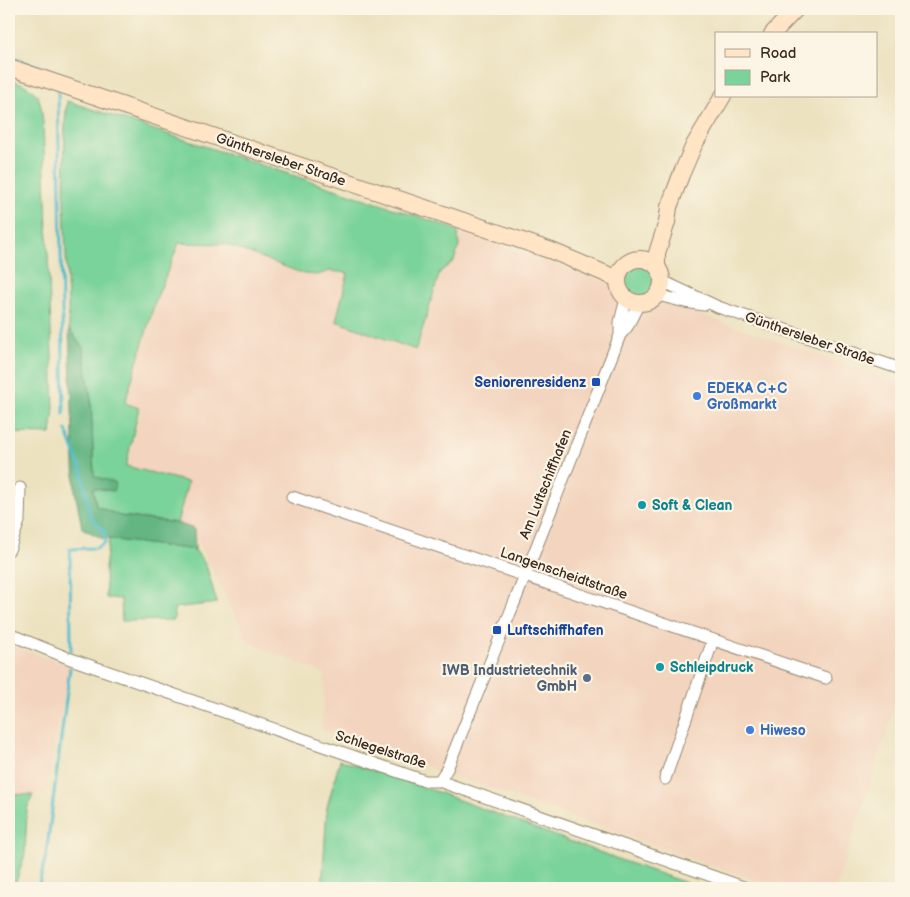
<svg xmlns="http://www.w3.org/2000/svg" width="910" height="897" font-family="'Balsamiq Sans',sans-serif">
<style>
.built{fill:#f3d4be}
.green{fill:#7ad39a;stroke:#5a7e5c}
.forest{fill:#63b582;stroke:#4f7050}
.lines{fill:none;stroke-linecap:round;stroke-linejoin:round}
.stream{stroke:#4fbbca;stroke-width:3}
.minor-casing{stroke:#94866f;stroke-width:13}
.secondary-casing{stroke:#94866f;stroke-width:18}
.minor{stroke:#fff;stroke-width:11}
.secondary{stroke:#ffe4c6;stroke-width:16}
.transit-dot{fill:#1a4fb4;stroke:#fcf5e5;stroke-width:2}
.shop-dot{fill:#3f7fe0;stroke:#fcf5e5;stroke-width:2}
.culture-dot{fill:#0f9aa8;stroke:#fcf5e5;stroke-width:2}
.service-dot{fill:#5c6f8a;stroke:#fcf5e5;stroke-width:2}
.labels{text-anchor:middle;stroke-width:4.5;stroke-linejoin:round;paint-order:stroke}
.street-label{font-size:14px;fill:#3b2a1e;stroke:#fcf5e5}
.transit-label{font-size:14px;font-weight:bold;fill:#164399;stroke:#fcf5e5;text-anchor:end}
.shop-label{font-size:14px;font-weight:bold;fill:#366cbe;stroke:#fcf5e5;text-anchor:start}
.culture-label{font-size:14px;font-weight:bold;fill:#0d838f;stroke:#fcf5e5;text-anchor:start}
.service-label{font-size:14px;font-weight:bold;fill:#4e5e75;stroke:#fcf5e5;text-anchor:end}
</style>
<rect width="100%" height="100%" fill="#fcf5e5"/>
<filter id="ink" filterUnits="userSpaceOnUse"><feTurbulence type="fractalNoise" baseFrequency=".02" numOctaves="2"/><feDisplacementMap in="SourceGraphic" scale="10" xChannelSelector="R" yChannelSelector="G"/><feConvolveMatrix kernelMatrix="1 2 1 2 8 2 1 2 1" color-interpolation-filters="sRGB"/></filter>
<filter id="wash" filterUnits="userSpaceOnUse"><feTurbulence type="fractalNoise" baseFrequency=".0096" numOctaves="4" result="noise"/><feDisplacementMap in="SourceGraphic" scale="20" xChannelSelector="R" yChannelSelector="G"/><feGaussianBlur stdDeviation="1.12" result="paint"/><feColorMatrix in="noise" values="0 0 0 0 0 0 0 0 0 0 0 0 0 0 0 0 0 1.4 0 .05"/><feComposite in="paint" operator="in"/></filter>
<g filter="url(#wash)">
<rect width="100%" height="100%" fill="#ece2c0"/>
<path class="built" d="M459,231l442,153v303l-65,201h-60l-454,-158 3,-56 -77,-32 -50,-101 -70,-21v-56l13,-56 -16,-6 30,-99 25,-58h44l80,30 13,1 12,-4 19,1 -13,48 82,30 24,-79 14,-11 5,-15z
M9,645l61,21 -25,129 -36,-1z"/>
<path class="green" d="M9,79c10,3 26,9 30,20 3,8 3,17 4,25l11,283 -3,27 -42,-1z
M67,101l380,125 11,5 1,15 -5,15 -14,11 -24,78 -80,-29 12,-48 -18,-2 -13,4 -13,-1 -79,-30 -46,-1 -24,59 -30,101 14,5 -13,58 62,16 -11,41 -57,-7 -24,-10 -3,-18 1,-12 -3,-76 -8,-52 -14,-19 -5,-123 1,-83z
M622 281a17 17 0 1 1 34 0a17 17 0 1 1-34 0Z
M109,539l86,11 11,15 11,38 -43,5v12l-52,1 -1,-22 -15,-1 -1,-30z
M340,760l92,30 191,71 78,27h-379l5,-81z
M9,794l24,1 -6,14 -2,45 -11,34h-5z"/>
<path class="forest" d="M69,329l14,19 8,52 3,76 22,7 -3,8 -20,-3 3,18 24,10 57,7 17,6 1,21 -94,-12 -19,-10 -7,-37z"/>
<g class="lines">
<path class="stream" d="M9,57l37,12 12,6v4
M58,90l6,324
M66,430l16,42 8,44 15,17v10l-9,5 -26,1 1,102
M38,888l8,-32 24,-188"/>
</g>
</g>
<g filter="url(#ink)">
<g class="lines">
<defs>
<path id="minor" d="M662,281l56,26 183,62
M658,295l27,7 19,3
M620,335v-13l6,-23
M292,497l534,181
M9,550l10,-29 1,-33
M9,634l59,24 357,123h14l307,107
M665,779l48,-139
M439,781l8,-12 78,-193 95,-241 7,-8 12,-24"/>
<path id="secondary" d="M772,34l24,-25
M9,67l543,184 66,28
M618 281a22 22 0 1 1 44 0a22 22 0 1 1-44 0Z
M657,267v-14l10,-31 2,-15 12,-32 13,-30 29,-49"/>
</defs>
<use href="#minor" class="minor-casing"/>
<use href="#secondary" class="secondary-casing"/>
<use href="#minor" class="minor"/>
<use href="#secondary" class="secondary"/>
</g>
</g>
<g class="transit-dot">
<rect x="591" y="377" width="10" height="10" rx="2.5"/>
<rect x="492" y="625" width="10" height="10" rx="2.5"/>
</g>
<g class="shop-dot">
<circle cx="697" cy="396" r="5"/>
<circle cx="750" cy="730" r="5"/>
</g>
<g class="culture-dot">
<circle cx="642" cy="505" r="5"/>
<circle cx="660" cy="667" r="5"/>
</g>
<circle class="service-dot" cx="587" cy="678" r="5"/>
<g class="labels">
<g class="street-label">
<text transform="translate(281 159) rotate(19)" y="5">Günthersleber Straße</text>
<text transform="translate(810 338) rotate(19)" y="5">Günthersleber Straße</text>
<text transform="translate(545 484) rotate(-68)" y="5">Am Luftschiffhafen</text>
<text transform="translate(564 573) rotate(19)" y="5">Langenscheidtstraße</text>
<text transform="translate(381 749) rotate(18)" y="5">Schlegelstraße</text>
</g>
<g class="transit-label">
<text x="586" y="387">Seniorenresidenz</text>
<text x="507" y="635" text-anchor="start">Luftschiffhafen</text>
</g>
<g class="shop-label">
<text x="707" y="393">EDEKA C+C<tspan x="707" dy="16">Großmarkt</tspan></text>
<text x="760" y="735">Hiweso</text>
</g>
<g class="culture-label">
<text x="652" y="510">Soft &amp; Clean</text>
<text x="670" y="672">Schleipdruck</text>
</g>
<g class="service-label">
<text x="577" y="675">IWB Industrietechnik<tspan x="577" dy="16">GmbH</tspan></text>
</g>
</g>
<rect width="910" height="897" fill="none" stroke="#fcf5e5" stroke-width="30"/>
<rect x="715" y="32" width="162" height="65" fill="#fcf5e5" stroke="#afa495"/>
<rect x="725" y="49" width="25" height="8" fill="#ffe4c6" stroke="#afa495"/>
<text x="760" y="58" font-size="15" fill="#3b2a1e">Road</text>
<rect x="725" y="70" width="25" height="15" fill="#7ad39a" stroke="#afa495"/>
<text x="760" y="82" font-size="15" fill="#3b2a1e">Park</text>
</svg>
